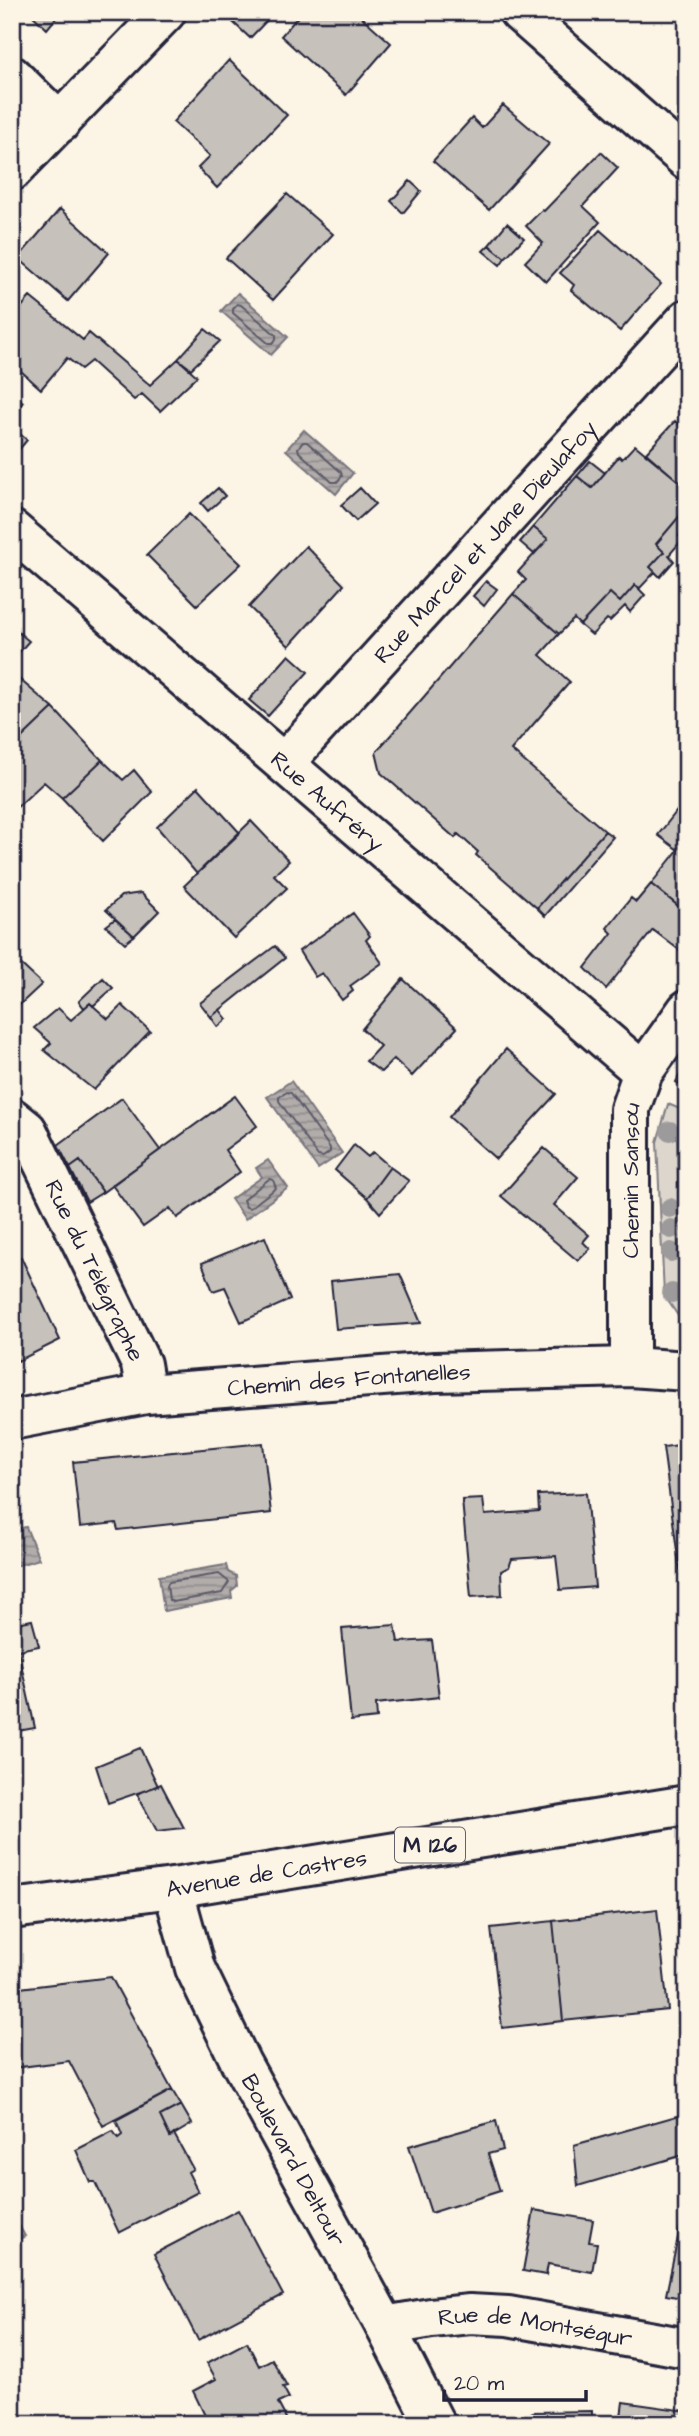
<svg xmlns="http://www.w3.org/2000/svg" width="699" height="2436" font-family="'Architects Daughter',sans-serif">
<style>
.grass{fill:#dcd6cc;stroke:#7f7c84;stroke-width:2}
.park{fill:url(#park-crowns);stroke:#7f7c84;stroke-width:2}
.water{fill:url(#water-rules);stroke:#78757e;stroke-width:2}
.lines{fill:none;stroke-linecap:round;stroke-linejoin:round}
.shore{stroke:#5c5a68;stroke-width:2}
.building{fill:#c6c1bb;stroke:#22223b;stroke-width:2}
.minor-casing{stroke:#22223b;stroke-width:44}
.tertiary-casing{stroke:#22223b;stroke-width:44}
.secondary-casing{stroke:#22223b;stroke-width:44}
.primary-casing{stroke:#22223b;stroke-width:44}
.minor{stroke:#fcf5e5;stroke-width:38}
.tertiary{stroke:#fcf5e5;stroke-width:38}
.secondary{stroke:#fcf5e5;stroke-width:38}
.primary{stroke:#fcf5e5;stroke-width:38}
.tree{fill:#9d9a9b}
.labels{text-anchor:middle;stroke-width:7;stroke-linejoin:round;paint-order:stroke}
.shield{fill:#fcf5e5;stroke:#63616e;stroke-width:2}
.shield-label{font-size:21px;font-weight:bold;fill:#22223b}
.street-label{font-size:23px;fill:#22223b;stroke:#fcf5e5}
</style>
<defs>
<pattern id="park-crowns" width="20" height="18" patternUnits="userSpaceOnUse" patternTransform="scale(1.75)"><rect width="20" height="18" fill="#dcd6cc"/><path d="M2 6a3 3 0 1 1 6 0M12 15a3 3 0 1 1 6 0" fill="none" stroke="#bcb7b0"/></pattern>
<pattern id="water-rules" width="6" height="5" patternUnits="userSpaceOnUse" patternTransform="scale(1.75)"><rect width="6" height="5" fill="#b2adab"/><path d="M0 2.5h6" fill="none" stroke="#908c8c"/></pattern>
</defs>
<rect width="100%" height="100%" fill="#fcf5e5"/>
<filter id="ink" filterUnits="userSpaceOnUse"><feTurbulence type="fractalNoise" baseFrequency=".0143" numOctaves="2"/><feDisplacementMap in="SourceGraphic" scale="14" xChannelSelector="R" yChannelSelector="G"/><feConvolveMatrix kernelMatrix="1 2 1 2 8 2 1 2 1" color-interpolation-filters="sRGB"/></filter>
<g filter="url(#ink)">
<path class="grass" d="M668,1104l19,8v170l-7,1 1,37 -17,-25 -7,-153z"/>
<path class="park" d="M687,1109v173h-7l-3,-153z"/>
<path class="water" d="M238,293l50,44 -17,18 -50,-44z
M304,430l49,43 -17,21 -50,-44z
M291,1081l51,72 -24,16 -51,-72z
M268,1160l20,28 -43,31 -14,-20 31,-22 -6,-9z
M26,1527l13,32 -27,8v-37z
M226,1565l2,7 8,4 1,10 -6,5 1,7 -68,13 -5,-35z
M12,2213l13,23 -13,7z"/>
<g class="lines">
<path class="shore" d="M237,304l4,1 35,30v4l-3,4h-5l-35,-30v-4z
M303,442h4l34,30 1,4 -5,6h-5l-33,-30 -1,-4z
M287,1092l4,1 39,55v4l-7,5 -5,-1 -39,-55v-4z
M269,1179l4,1 3,8 -26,20 -4,-1 -3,-7z
M219,1574l10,8 -7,11 -49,9 -4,-2 -2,-15 2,-3z"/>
</g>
<path class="building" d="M29,12h32l-14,17z
M222,12h53l-25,26z
M302,12h54l35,31 -45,52 -65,-59z
M229,60l58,55 -70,73 -19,-20 12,-12 -37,-34z
M503,105l46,39 -60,66 -56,-49 39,-43 10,10z
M601,152l17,16 -35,38 17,16 -54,60 -21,-20 18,-19 -17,-17 16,-16 2,1z
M410,181l11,10 -18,22 -12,-12z
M287,194l46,40 -60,66 -47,-42z
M60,209l49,44 -41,48 -50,-43z
M507,223l17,15 -19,20 -16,-13z
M600,230l61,54 -41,47 -49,-41 3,-5 -14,-12z
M489,245l16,13 -5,7 -17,-14z
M30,297l53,43 6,-7 61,52 28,-26 19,17 -37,35 -18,-17 -8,6 -43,-39 -10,8 -14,-11 -26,31 -29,-26v-45z
M205,329l15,12 -29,28 -13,-10z
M12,391l11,11 -11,13z
M675,421l12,10v31l-3,3 3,2v14l-4,4 -37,-32z
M12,427l15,13 -15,18z
M635,445l52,43v13l-7,7 3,4 -27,32 8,8 -14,15 5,5 -15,16 -5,-3 -15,17 -10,-9 -30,32 -6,-6 -15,15 -46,-40 13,-14 -8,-8 30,-33 -15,-12 44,-51 15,12 27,-32 3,3z
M590,461l15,12 -13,15 -15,-12z
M218,488l7,8 -17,15 -7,-8z
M360,488l15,16 -19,17 -15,-16z
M683,512l4,3v12l-8,9 4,3 -14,16 5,6 -14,16 -10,-10 14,-15 -8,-8z
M189,514l52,50 -44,41 -50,-50z
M533,527l15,12 -14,15 -14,-12z
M306,546l38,39 -55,61 -40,-39z
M486,581l11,8 -13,17 -11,-10z
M635,585l10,10 -15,17 -5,-6 -15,15 -3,-2 -15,16 -12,-10 30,-32 10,9z
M513,594l46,40 -19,21 30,27 -59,68 94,81 -68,77 -61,-53 2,-3 -20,-18 -3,4 -74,-65 -5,-21z
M12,627l17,14 -17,19z
M289,655l19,17 -40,44 -19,-16z
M12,673l41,35 -41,39z
M53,708l49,52 -40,38 -18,-16 -32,30v-65z
M102,760l21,20 11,-10 18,22 -49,49 -41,-43z
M198,787l42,46 -43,41 -40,-47z
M687,798v108l-4,4 -32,-26 27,-34 -20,-15z
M251,821l38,40 -15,14 13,13 -53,50 -50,-52z
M605,831l8,6 -68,79 -8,-8z
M651,884l36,29v43l-34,-26 -47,59 -21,-21 27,-35 -5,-5 24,-30 5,4z
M141,893l18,18 -25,25 -28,-26 15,-14z
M353,913l17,23 -4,4 16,23 -32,23 3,5 -11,9 -20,-27 -7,4 -16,-26z
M115,919l19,17 -9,7 -19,-17z
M275,946l10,12 -74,59 -11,-14z
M12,956l30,28 -30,28z
M103,978l10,10 -20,18 -3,-3 -6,5 -5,-7z
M403,979l54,49 -45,48 -18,-17 -13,13 -15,-11 14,-15 -18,-17z
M90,1003l18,16 14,-14 28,26 -56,59 -50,-40 7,-7 -17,-15 24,-20 13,12z
M220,1010l7,9 -9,8 -7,-10z
M506,1049l50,45 -60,65 -47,-42z
M687,1061v27l-11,-6z
M235,1096l22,30 -32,24 15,22 -63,46 -7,-10 -27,19 -31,-42z
M122,1098l38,52 -57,42 -23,-31 -10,7 -12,-23z
M354,1145l14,12 5,-5 17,15 -23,31 -32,-28z
M544,1148l34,29 -24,28 35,30 -6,7 7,7 -12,12 -77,-65z
M80,1161l23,31 -16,10 -17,-34z
M390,1167l19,14 -29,32 -13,-15z
M265,1237l25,63 -49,22 -16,-35 -12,4 -11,-28z
M21,1257l39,83 -42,21 -6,-12v-88z
M400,1274l21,49 -85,6 -5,-48z
M263,1443l8,70 -153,17 -2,-7 -36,4 -7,-65z
M687,1444v166h-2l-22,-163z
M586,1493l9,94 -35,3 -4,-34 -44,3 -3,8 -8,4 1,24 -31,2 -9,-97 21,-1 2,16 54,-4 -1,-16z
M32,1620l7,26 -21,4 17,78 -23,4v-108z
M395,1625l3,17 34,-2 7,57 -63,7 1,14 -26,3 -9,-92z
M140,1748l18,38 -50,17 -12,-37z
M161,1784l23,44 -27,3 -20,-37z
M657,1909l11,101 -105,11 -10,-100z
M553,1921l10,100 -61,7 -11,-100z
M111,1977l61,113 -69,36 -34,-65 -57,7v-79z
M172,2090l9,15 -21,11 10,21 4,-3 19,35 -5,3 10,20 -79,41 -24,-51h-5l-14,-32 37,-19 5,7 4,-3 -6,-15z
M181,2105l11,19 -22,13 -10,-21z
M687,2113v41l-109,32 -4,-41z
M496,2121l7,29 -15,4 12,37 -69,22 -22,-67z
M684,2208l3,1v90l-21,-4z
M238,2210l45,85 -85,45 -44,-86z
M534,2210l59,10 -4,22 8,1 -5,29 -44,-8 -2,11 -23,-4z
M247,2342l12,24 13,-7 15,27 -4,1 6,11 -11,5 11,21h-80l-16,-33 23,-12 -9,-16z
M623,2402l64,9v13h-67z
M592,2411v13h-70l3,-7 8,-5z"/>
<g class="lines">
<defs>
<g id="minor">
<path d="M519,12l168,148"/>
<path d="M12,76l48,47"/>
<path d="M12,127l21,22"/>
<path id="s1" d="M12,530l631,542"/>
<path id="s2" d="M284,763l403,-444"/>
<path id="s3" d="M12,1118l15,12 114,234 5,30"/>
<path id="s4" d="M630,1367v-258l13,-37 44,-62"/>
<path id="s5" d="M12,1420l134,-26 289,-22 195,-5 57,4"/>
<path id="s6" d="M385,2326l46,-8 39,-4 38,2 179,32"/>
</g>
<g id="tertiary">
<path id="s7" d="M173,1888l22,80 46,95 144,263 50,98"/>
</g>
<path id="secondary" d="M12,171l154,-159"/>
<g id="primary">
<path id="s8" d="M12,1909l161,-21 514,-83"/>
</g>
</defs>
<use href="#minor" class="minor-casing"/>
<use href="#tertiary" class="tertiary-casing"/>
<use href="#secondary" class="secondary-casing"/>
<use href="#primary" class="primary-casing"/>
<use href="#minor" class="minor"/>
<use href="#tertiary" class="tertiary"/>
<use href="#secondary" class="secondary"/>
<use href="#primary" class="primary"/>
</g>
<g class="tree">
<circle cx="670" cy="1131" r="10"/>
<circle cx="670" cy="1208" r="10"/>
<circle cx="671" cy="1229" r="10"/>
<circle cx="671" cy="1252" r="10"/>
<circle cx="672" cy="1293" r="10"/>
</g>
</g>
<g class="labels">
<rect class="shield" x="395" y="1827.5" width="70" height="35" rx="5"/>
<g class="shield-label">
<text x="430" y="1852">M 126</text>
</g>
<g class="street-label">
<text dy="8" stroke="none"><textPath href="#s2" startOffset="299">Rue Marcel et Jane Dieulafoy</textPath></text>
<text dy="8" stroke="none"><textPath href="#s1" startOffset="416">Rue Aufréry</textPath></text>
<text dy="8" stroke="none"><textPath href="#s4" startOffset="187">Chemin Sansou</textPath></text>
<text dy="8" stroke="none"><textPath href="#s3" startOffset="175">Rue du Télégraphe</textPath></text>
<text dy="8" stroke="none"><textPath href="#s5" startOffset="340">Chemin des Fontanelles</textPath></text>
<text dy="8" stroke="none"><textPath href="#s8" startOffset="257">Avenue de Castres</textPath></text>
<text dy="8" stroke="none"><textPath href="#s7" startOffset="299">Boulevard Deltour</textPath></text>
<text dy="8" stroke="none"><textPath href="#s6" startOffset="152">Rue de Montségur</textPath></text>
</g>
</g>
<rect width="699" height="2436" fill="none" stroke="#fcf5e5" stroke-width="42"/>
<rect x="21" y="21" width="657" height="2394" fill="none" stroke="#22223b" stroke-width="2.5" filter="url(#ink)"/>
<path d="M444 2390v10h142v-10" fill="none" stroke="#22223b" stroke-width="3.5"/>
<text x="454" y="2390" font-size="21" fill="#22223b" stroke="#fcf5e5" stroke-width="5" paint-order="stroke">20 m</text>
</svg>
